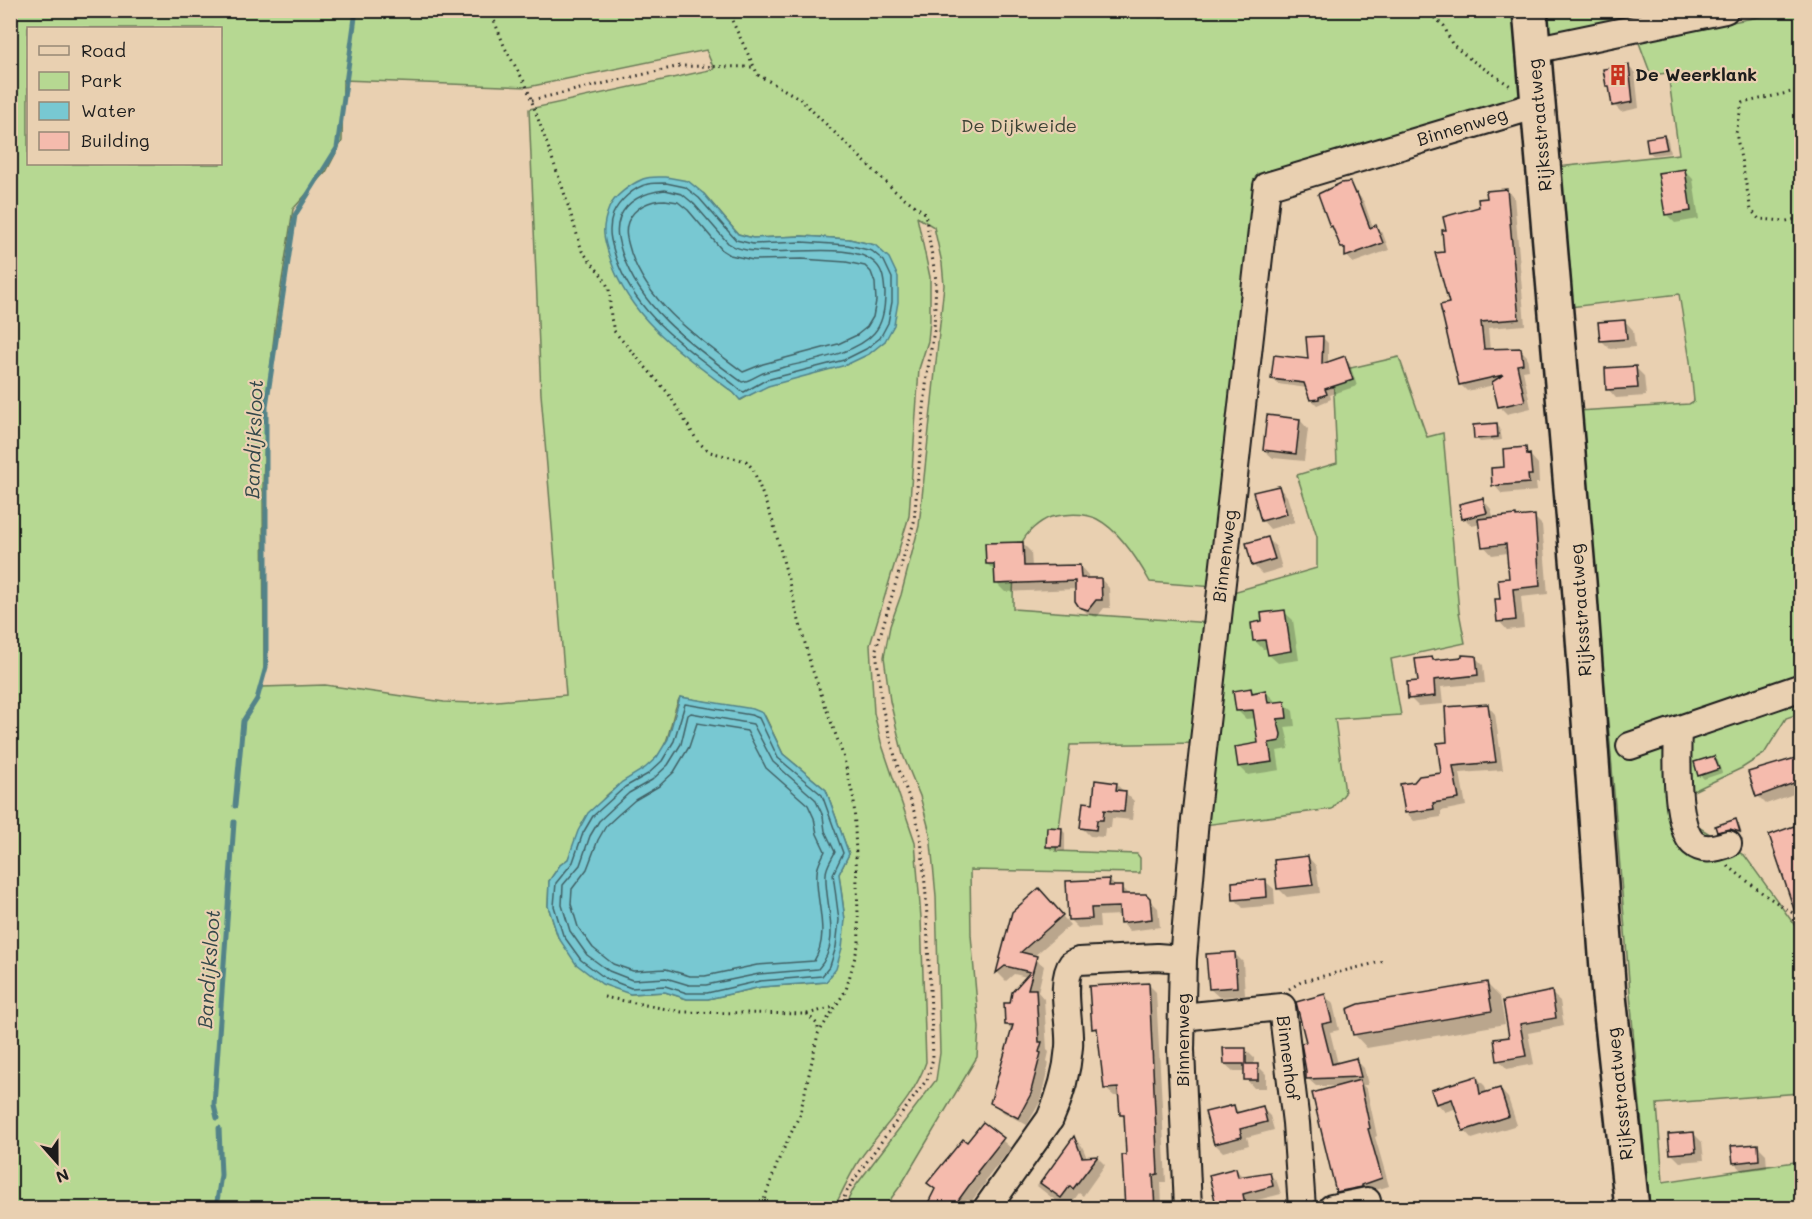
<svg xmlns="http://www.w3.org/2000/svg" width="1812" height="1219" font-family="Mali,sans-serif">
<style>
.green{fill:#b6d892;stroke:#697a57;stroke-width:1.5;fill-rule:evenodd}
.water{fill:#78c8d2;stroke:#538389;stroke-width:1.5}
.shadow{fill:#0003}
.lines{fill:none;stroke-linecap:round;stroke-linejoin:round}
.shore{stroke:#416165;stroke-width:1.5}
.stream{stroke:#538389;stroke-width:5}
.building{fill:#f5bbad;stroke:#1c1c1c;stroke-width:1.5}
.minor-casing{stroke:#1c1c1c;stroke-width:30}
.major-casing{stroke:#1c1c1c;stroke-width:38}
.path{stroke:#1c1c1c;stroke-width:3;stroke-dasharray:1.5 4.5;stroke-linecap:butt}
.minor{stroke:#e9d0b1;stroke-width:26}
.major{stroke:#e9d0b1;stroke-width:33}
.labels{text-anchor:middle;stroke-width:4.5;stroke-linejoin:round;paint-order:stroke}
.poi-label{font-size:18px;font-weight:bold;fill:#1c1c1c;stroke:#e9d0b1;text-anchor:start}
.street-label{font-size:18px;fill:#1c1c1c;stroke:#e9d0b1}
.park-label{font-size:18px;fill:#3b4234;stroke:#e9d0b1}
.water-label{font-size:20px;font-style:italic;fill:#33474a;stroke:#e9d0b1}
</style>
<rect width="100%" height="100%" fill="#e9d0b1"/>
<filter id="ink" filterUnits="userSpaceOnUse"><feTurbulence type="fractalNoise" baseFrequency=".0167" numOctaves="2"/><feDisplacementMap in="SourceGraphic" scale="12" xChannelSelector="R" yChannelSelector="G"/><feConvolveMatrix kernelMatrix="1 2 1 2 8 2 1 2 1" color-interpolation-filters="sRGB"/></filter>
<g filter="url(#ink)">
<path class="green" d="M10,11h1510l6,108 -247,67 -8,-16 -14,4 2,20 -44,393 -65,-5c-12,-22 -30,-51 -53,-63 -13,-7 -33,-5 -46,-2 -11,4 -26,16 -30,28 -8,20 -8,42 -8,64l197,14 -12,120 -128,2 -14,106 81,3 3,4v15l-170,-3 1,65 8,93 -2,29 -76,128 -17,23h-40l10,-20 82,-108 4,-27 -4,-157 -6,-63 -10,-37 -17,-41 -13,-54 -6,-44 6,-31 11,-31 18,-69 25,-241 -2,-22 -8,-36 -17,-10 13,60v43l-2,21 -9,28 -10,147 -39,129 4,68 7,29 34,100 6,76 5,144c-13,39 -43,64 -66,97 -10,15 -18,33 -26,49h-823zM28,28h192v136h-192zM706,50l8,19 -185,40 12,285 25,301 -92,8 -30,-1 -119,-17 -63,2 2,-19 -1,-181 3,-81 10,-87 17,-110 33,-37 16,-31 1,-61 185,7zM704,194l34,40 15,4 49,-2 47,3 26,6 10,96c-37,30 -72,30 -115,44 -10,3 -20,10 -29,15l-7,-7 -57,-44zM680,697l77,14 8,5 18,38 43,36 23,64 -10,20 6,46 -19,62 -65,5 -53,12h-21l-22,-7 -35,2 -72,-57 -10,-31 1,-25 11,-16 8,-6c9,-16 26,-51 38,-63 15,-15 38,-22 51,-39 15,-18 13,-41 23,-60z
M1544,11h125l-122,27z
M1790,11h11v662l-55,20 55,4v16l-15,5 -22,36 -22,14 -51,24 1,31 53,33 56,78v159l-144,11 6,78 138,-21v47h-151l-16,-165 -24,-300 -32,-332 111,-7 5,-3 -4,-40 -11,-67 -109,13 -12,-140 121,-13 -11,-81 -17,2 -13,-35z
M1399,357l28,80 16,-4 16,179 6,31 -74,16 10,56 -66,4 10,74 -13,16 -128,16 29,-233 84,-24v-31l-20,-62 40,-12 -4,-91z"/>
<path class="water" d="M666,177l22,4 16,13 34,40 15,4 49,-2 47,3 26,6 14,13 9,19v25l-4,23 -9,16 -16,13 -23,11 -78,21 -28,14 -6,-7c-48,-36 -104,-73 -123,-132 -7,-21 -11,-31 -2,-53 5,-12 22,-24 34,-29 7,-3 16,-2 23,-2z
M680,697l73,12 10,4 20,41 43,36 23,64 -10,20 6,46 -3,28 -6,21 -10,13 -65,5 -53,12h-21l-22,-7 -35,2 -28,-10 -26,-20 -18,-27 -10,-31 1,-25 11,-16 8,-6 10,-28 10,-18 34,-31 23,-14 12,-11 11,-18z"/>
<path class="shadow" d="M1152,10h19l1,7 -13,2z
M1628,66l7,7 4,35 -18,4 -7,-7 -3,-16 -3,-4z
M1664,136l4,4 2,13 -17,2 -4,-3z
M1685,171l8,8 6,40 -24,4 -9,-9z
M1350,184l14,18 9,26 3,-1 7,7 6,16 -36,13 -6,-7v-4l-5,-5 -7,-17 -4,-4z
M1507,190l7,7 11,128 -37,3 2,22 30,-1 7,7 2,14 -6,1 8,37 -24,6 -7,-7 -6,-22 -27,6 -7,-7 -14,-130 43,-54z
M1625,321l8,9 2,17 -25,2 -9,-9z
M1322,337l6,6v21l16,-6 6,6 7,22 -27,9 1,4 -14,6 -6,-6 -4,-11 -29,-4 -5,-5 37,-18z
M1635,367l9,9 2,20 -30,2 -8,-9z
M1300,420l8,9 -4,32 -31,-3 -9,-8z
M1497,425l3,3 2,12 -22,2 -4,-4z
M1525,449l13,15 1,19h-3l1,8 -35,3 -8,-9 11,-17z
M1278,487l9,9 8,26 -25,7 -8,-9z
M1483,500l8,9 3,10 40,-2 8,8 6,69 -27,3 3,31 -17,2 -8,-9 3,-20 9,-21 -3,-27 -16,2 -8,-9 -3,-22 -9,2 -8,-8z
M1268,539l8,8 6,21 -20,6 -9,-9z
M1023,544l8,8 1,15 48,-1 8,9v4h13l8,9 1,20h-6l-7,9 -8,-2 -9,-9 -3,-17 -72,3 -9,-9v-11l-9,-8z
M1284,612l9,8 6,40 -21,3 -9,-8 -1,-6h-5l-8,-8 9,-19z
M1475,657l8,8 2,18 -44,4 2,17 -25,2 -8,-8 9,-15 -2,-22z
M1251,689l4,5 11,-2 8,8 1,4 9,-1 9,8 2,15 -10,1 4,16 -1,6 -11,2 3,19 -32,5 -9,-9 21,-22 -4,-26 -10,1 -9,-9z
M1487,705l8,9 8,56 -43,3 6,33 -25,5v6l-27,4 -8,-9 9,-29 27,-9 7,-31z
M1714,757l4,4 4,12 -18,6 -4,-4z
M1798,758l4,3v30l-36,13 -8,-8 -8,-23z
M1116,784l18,17 -2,19 -20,-2 -1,10h-6l-1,9 -14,-1 -9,-9 13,-22z
M1735,820l4,4 3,10 -7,-2 -13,3 -3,-4z
M1794,828l8,7v73z
M1061,829l4,4v18l-14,-1 -4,-4z
M1308,857l8,9 4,27 -33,4 -9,-9z
M1110,881l6,6h5l9,9h16l12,12 2,19 -30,4 -9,-9v-7l-22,1 1,11 -22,1 -9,-9z
M1265,881l9,8 1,16 -32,3 -8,-9z
M1047,898l23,27 -37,32 11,9 -6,26 6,7 3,51 2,2 -2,9 2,2 -9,39 -13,23 -26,-14 -9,-9 21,-71 -7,-6 5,-21 16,-27 -13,-3 -8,7 -8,-8 15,-60z
M1234,953l9,9 2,33 -26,2 -9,-8z
M1148,984l8,8 10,190h-5l1,26h-42l-1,-4h8l-1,-85 -5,-4 -1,-19h-6l-9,-8 -6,-54 -6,-6z
M1487,984l13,13 5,27 -138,24 -13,-14z
M1551,993l9,8 4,25 -36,7 6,31 -27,5 -8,-9 12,-22 -6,-36z
M1325,996l8,8 6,26 -9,2 8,32 18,-4 8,8 4,17h-5l4,5 10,46 -2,1 14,49 -43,13 -8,-8 2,-105h-24l-9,-8 1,-35z
M1245,1049l9,9v7h3l9,9v14h-12l-8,-9v-7h-12l-9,-8z
M1477,1078l8,8 2,8 13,-5 8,9 9,27 -45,14 -8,-9 -7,-22 -12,4 -8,-9z
M1233,1106l8,8 21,-6 8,8 4,14 -27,7 2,8 -26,7 -8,-8z
M983,1124l28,24 -26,33 1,1 -15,20 -4,-3 -4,9h-36l40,-64z
M1693,1133l9,9 2,18 -24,2 -9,-9z
M1074,1138l8,8 5,12 10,-1 8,8 -22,31 -4,-3 -11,15h-3l-28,-22 7,-9 2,1z
M1757,1145l9,9 1,14 -24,3 -9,-9z
M1236,1170l8,8 25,-5 8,9 4,12 -31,8 2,6h-33z"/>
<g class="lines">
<path class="shore" d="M666,183l19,4 14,11 37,42 17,4 49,-2 46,3 24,6 12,10 8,17v24l-4,21 -8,15 -14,11 -22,11 -78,20 -22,12 -3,-1c-10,-10 -22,-17 -33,-26 -38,-29 -76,-60 -92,-107 -5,-16 -9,-28 -3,-44 6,-13 21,-27 35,-30 5,-1 12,-1 18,-1z
M665,190l17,4 12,10 34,39c29,22 120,-8 148,21 8,8 8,19 9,29 0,13 -2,30 -11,40 -19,22 -66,28 -93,35 -6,2 -12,3 -18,5 -7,3 -13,8 -21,9 -47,-35 -101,-71 -120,-129 -4,-13 -7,-23 -2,-36 8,-18 27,-25 45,-27z
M665,200l13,2 10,8 34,40 8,5 23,5 49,-1 44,3 19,4 6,6 4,11 1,18 -3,16 -6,10 -10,8 -19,9 -75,20 -20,8c-42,-32 -94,-66 -112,-119 -3,-11 -7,-20 -3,-31 6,-15 22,-22 37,-22z
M685,704l66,11 8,3 19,40 44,37 21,58 -10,21 6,46 -3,27 -6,19 -8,10 -62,5 -53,12h-20l-22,-7 -34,2 -26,-10 -24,-18 -18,-25 -9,-29 2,-23 17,-21 10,-29 10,-17 32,-29 23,-13 14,-13 12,-20z
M691,713l62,11 20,38 42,37 8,17 2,15 10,21c-3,7 -9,14 -9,22 -2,29 17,68 -8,95l-59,5 -53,11h-17l-23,-7 -34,2 -23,-9 -22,-16 -17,-24 -8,-26 1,-20 17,-20 10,-29 9,-15 30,-28 23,-13 16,-15 13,-21 7,-29z
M697,723l50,8 19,37 42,37 6,13 3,16 8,17c-3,7 -8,14 -8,22 -2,29 14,60 -3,88l-57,4 -52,11h-15l-24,-7 -33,2 -20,-7 -20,-16 -15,-21 -7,-23 1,-15 15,-20 11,-29 8,-14 13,-12 16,-14 24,-14 15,-14 15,-25z"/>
<path class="stream" d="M235,806l8,-85 14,-22 9,-32v-261l29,-191 42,-67 19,-138
M217,1118l-3,-13 20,-283
M216,1208l5,-33 -2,-47"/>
</g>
<path class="building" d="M1629,65l4,37 -21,4 -3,-20h-3l-3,-17z
M1664,135l3,14 -19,3 -2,-14z
M1685,169l6,42 -26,4 -7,-42z
M1350,182l5,12 2,-1 13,35 6,-3 7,18 -38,14v-9h-4l-9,-22 -2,1 -12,-33 23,-11z
M1507,189l12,130 -38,3 3,27 37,-1 2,16 -6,1 8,36 -27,6 -6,-25 11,-7 -44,10 -19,-80 9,-2 -14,-50 9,-1 -2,-22h4l-3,-13 36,-10 -1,-8 9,-1 -1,-7z
M1625,320l2,19 -27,2 -2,-19z
M1323,336l-1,28 23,-8 8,24 -28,9 2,5 -8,3v2l-9,1 -6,-17 -33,-4 3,-24 34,4 -2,-22z
M1636,366l2,22 -32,2 -1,-22z
M1267,415l33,4 -4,35 -33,-4z
M1497,423l1,14 -24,2 -1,-14z
M1526,447l1,8 3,-1 1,11 1,10h-4l1,8 -37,3 -1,-18 13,-1 -1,-18z
M1279,486l8,28 -26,7 -8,-29z
M1483,498l4,15 -25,6 -3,-15z
M1516,515v2l19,-2 5,71 -27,3 3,31 -19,2 -2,-23h5l-2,-20 11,-1 -3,-34 -24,3 -4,-28z
M1268,537l7,22 -23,7 -6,-23z
M1023,542l1,24 56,-1 1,13h20l1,22h-6l-8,10 -9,-3 -4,-6v-20l-80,3 -1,-20h-8l-1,-21z
M1285,610l6,41 -23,4 -3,-15 -12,1 -2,-18 11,-2 -1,-8z
M1462,655l14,1 2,19 -44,5 1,16 -27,3 -1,-17 11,-1 -3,-22 17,-2 1,3 29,-3z
M1251,688l1,5 14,-3 2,13 17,-2 2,17 -10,1 4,15 -1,7 -11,2 3,19 -34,5 -3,-20 23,-4 -5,-33 -17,1 -3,-20z
M1488,704l8,58 -43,4 6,33 -26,4 1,6 -29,4 -5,-29 14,-2 5,-6 22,-3 -4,-30 10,-1 -2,-35z
M1714,756l5,13 -21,7 -4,-14z
M1799,757l3,8v15l-46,17 -8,-25z
M1095,780l22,3 -1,7 10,1 -2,21 -20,-2 -1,10h-6l-1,10 -16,-2 3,-26 10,1z
M1736,819l4,13 -10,-3 -13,3 -2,-6z
M1794,826l8,21v76l-3,1 -30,-89z
M1047,827l15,1 -1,19h-15z
M1308,856l5,29 -36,4 -3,-29z
M1110,879l-1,7h13v8h24l4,4 2,21 -32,4 -1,-16 -28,1 1,11 -24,1 -2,-39z
M1266,879l1,18 -34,3 -1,-18z
M1039,888l24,27 -42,37 16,4 -9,33h8l3,53h3l-3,10 2,1 -10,38 1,1 -14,26 -28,-15 23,-78h-8l-1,-22h6l2,-11 18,-20 -25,-6 -9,7 16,-61z
M1235,952l2,35 -28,2 -3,-35z
M1487,982l5,29 -139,24 -6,-26 12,-5z
M1149,983l9,191 -5,1 2,34h-30l-3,-54h4l-2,-40h-4l-2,-27 -14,1 -7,-61 -5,1 -3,-43z
M1552,991l4,27 -36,6 6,32 -29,5 -3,-22 15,-2 -6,-36z
M1325,994l7,28 -10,2 10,40 24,-6 5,19 -55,2v-8l-5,-28 5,-1 -10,-40z
M1223,1048h23v16h12v16h-14v-16h-20z
M1477,1076l3,18 20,-6 9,28 -46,15 -11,-32 -16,5 -5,-14z
M1360,1080l10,48 -2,1 14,49 -20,7v2l-26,5 -24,-99z
M1234,1105l2,8 27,-7 4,16 -27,7 2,8 -28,7 -9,-32z
M983,1122l21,16 -27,34 1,1 -26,36h-27l10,-20 -8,-6 36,-44 4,3z
M1694,1132l2,20 -26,2 -2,-20z
M1074,1136l8,21 16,-1 -25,33 -3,-3 -9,12 -21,-15z
M1758,1144l1,16 -26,3 -2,-17z
M1236,1168l2,9 32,-5 3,14 -30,8 2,10 -17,5h-11l-8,-34z"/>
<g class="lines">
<defs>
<path id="minor" d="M1533,50l192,-40
M1678,730c-1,24 -3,97 15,113 10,9 24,5 35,1
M1630,746l172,-59
M1182,1017l100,-10 14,116 6,85
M987,1208l63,-89c11,-24 17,-46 19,-72 2,-22 -10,-66 3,-83l7,-3 78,-4 26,2
M1188,1208l-7,-158 2,-91 12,-139 72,-634 271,-81
M1332,1208l35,-7 1,7"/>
<path id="major" d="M1530,10l49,572 30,414 23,212"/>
</defs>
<use href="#minor" class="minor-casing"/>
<use href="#major" class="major-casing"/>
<path class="path" d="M490,10l15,38 21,37 37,104 19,62 21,26 6,12 2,29 3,13 54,62 30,49 12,10 36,9 7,8 20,53 38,144 32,89 11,45 5,142 -13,48 -28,44 -18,80 -21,45 -18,49
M727,10l31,65 41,23 96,93 30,22 11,67 -2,50 -7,45 -13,147 -38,127 6,58 15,57 19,53 5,21 5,58 7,162 -5,20 -63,86 -17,25 -9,19
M1425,10l19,16 8,18 18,15 42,28
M1796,91l-54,12 -6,30 15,77 8,9 27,2 16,-3
M532,100l148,-34 72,1
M1799,802l3,-1
M1728,866l37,29 37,24
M1289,989l14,-8 81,-20
M604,997l78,15 125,2 11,11v8
M807,1014l27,-7"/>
<use href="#minor" class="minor"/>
<use href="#major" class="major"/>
</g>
</g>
<defs>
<symbol id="building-bare" viewBox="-9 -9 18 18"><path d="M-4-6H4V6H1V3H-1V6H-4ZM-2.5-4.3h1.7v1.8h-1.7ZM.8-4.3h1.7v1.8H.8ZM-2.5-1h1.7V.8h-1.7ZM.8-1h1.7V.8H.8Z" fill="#c8321e" stroke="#e9d0b1" stroke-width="2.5" paint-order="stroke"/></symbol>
</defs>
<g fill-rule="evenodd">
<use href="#building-bare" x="1603" y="60" width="30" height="30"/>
</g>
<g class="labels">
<g class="poi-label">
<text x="1635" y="81">De Weerklank</text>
</g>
<g class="street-label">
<text transform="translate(1540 125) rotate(-95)" y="6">Rijksstraatweg</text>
<text transform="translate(1462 127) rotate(-17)" y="6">Binnenweg</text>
<text transform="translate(1225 556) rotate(-83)" y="6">Binnenweg</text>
<text transform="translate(1581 610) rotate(-94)" y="6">Rijksstraatweg</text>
<text transform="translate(1183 1040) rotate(-90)" y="6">Binnenweg</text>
<text transform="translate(1288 1058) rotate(83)" y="6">Binnenhof</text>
<text transform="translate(1620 1094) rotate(-96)" y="6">Rijksstraatweg</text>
</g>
<g class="park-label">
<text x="1019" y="132">De Dijkweide</text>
</g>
<g class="water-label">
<text transform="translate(254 439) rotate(-88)" y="7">Bandijksloot</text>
<text transform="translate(209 969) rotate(-86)" y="7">Bandijksloot</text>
</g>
</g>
<rect width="1812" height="1219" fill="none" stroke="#e9d0b1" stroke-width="36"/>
<rect x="18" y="18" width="1776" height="1183" fill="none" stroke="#1c1c1c" stroke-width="2" filter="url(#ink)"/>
<rect x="27" y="27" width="195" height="138" fill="#e9d0b1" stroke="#978875" stroke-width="1.5"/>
<rect x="39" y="46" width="30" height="9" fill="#e9d0b1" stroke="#978875" stroke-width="1.5"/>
<text x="81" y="57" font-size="18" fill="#1c1c1c">Road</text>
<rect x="39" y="72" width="30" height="18" fill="#b6d892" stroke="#978875" stroke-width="1.5"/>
<text x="81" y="87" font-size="18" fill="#1c1c1c">Park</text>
<rect x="39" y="102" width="30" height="18" fill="#78c8d2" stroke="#978875" stroke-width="1.5"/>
<text x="81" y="117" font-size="18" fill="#1c1c1c">Water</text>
<rect x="39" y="132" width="30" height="18" fill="#f5bbad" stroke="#978875" stroke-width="1.5"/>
<text x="81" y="147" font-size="18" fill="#1c1c1c">Building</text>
<g transform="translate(57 1162) rotate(159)" stroke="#e9d0b1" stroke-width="4.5" paint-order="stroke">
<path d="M0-4.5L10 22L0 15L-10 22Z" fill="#1c1c1c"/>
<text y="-9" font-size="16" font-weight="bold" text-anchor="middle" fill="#1c1c1c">N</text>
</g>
</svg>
